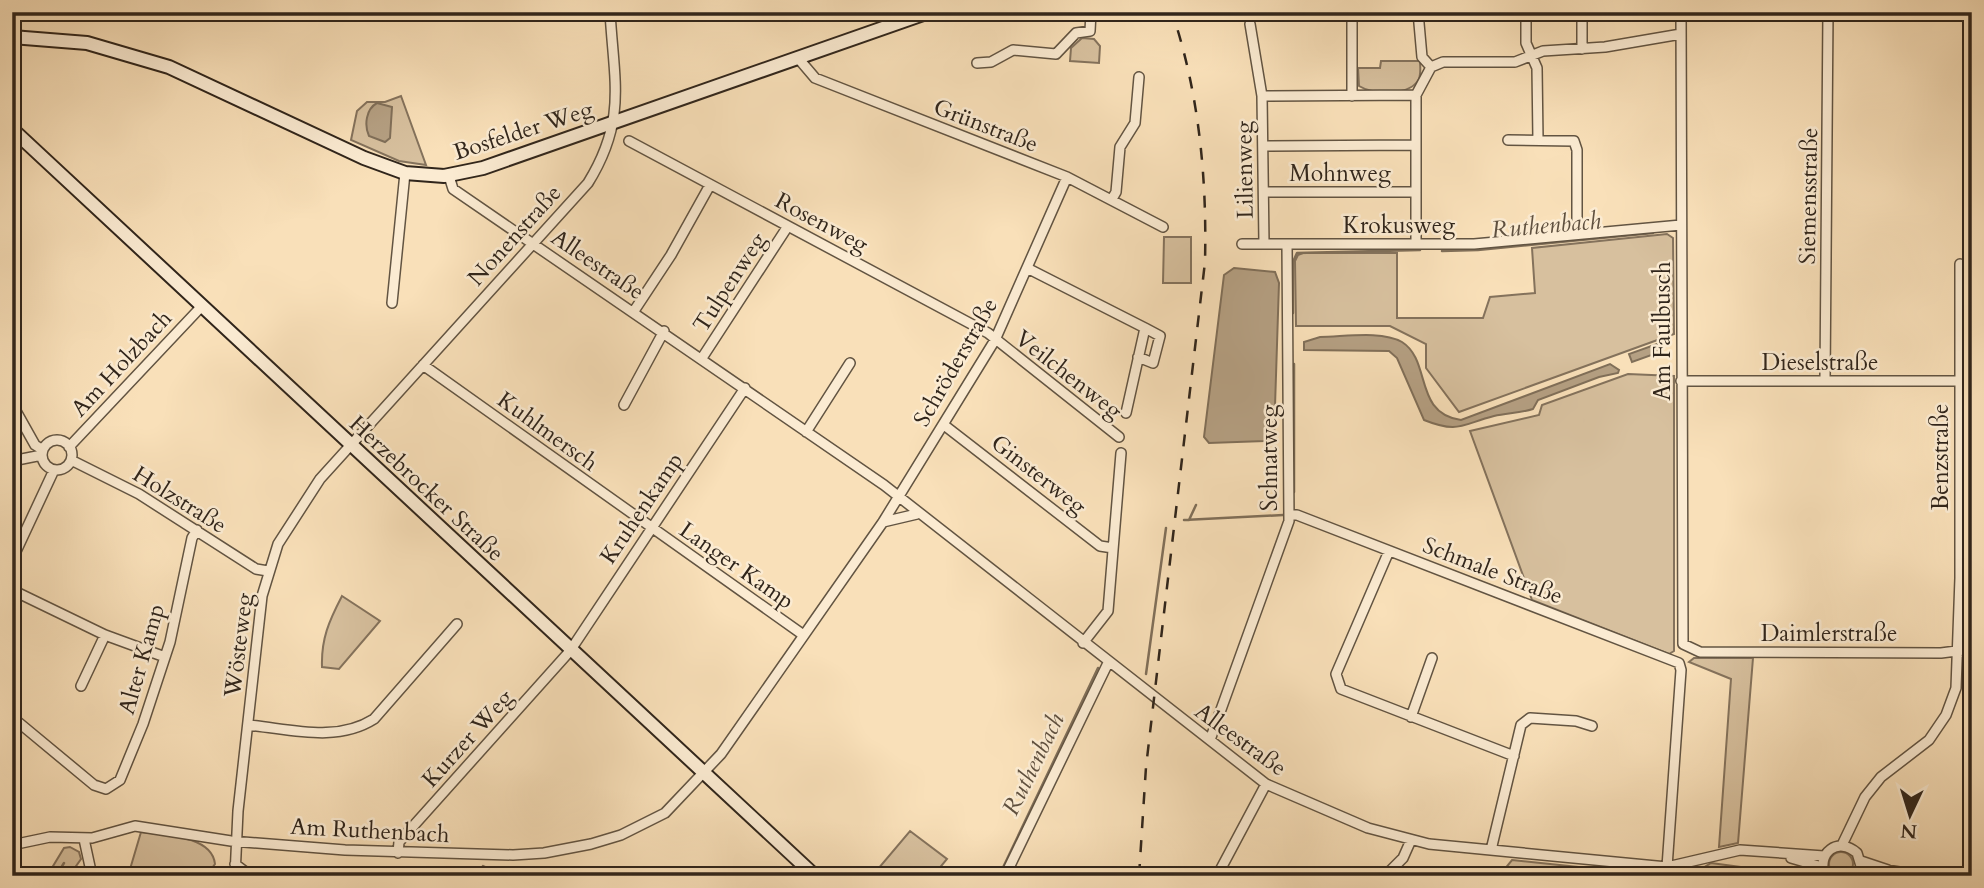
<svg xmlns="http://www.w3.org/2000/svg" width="1984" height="888" font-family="Cardo,serif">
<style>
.green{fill:#d7c09e;stroke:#84725c;stroke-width:2}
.water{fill:#b5a083;stroke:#806f59;stroke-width:2}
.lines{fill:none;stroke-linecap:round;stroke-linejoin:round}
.stream{stroke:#806f59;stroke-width:2.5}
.street-casing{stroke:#625442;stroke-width:12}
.secondary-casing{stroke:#30251b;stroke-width:16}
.street{stroke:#fbebd2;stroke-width:9}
.secondary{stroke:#fbebd2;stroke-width:12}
.rail{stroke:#30251b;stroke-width:2.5;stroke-dasharray:12 12;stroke-linecap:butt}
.labels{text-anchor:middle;stroke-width:5;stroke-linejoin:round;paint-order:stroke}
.street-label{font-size:23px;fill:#30251b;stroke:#fbebd2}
.water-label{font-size:24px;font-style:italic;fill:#5f503f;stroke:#fbebd2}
</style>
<rect width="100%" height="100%" fill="#f9e0b9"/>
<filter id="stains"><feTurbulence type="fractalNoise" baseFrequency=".00286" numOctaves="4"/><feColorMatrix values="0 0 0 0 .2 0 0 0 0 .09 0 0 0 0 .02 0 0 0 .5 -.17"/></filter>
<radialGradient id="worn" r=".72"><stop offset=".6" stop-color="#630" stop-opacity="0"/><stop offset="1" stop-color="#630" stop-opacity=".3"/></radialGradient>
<path class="green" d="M1082,38l12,1 6,7 -1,17 -29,-2 1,-13z
M1381,61h39c0,6 2,16 -3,21 -11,14 -45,12 -58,4l-1,-18h22z
M401,96l25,69 -27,-4 -48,-21 6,-29 10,-9h18z
M1667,234l6,4 1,96 -215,78 -33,-44v-24l-36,-18h-94l-1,-65 3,-6 5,-2h94v65h86l7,-21 45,-4 -3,-45z
M1164,237h27v46h-28z
M1628,374l46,2v275l-5,3 -137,-54 -62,-169 69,-16 3,-10z
M342,596l38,25 -41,48 -17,-2c-1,-28 7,-46 20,-71z
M1694,658h59l-15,185 -19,4 12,-168 -42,-17z
M910,831l37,28 -14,17h-61z
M141,832c22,3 71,3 74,32l-9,12h-78z
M70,847l9,5 2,7 -12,17h-22l17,-28z
M1829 864a12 12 0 1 1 24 0a12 12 0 1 1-24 0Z
M1512,860l133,14 2,2h-148z
M1711,863l98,13h-51l-55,-8z"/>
<path class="water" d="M377,103l15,4 -2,31 -5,4 -16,-6c-5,-11 -3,-27 8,-33z
M1234,268l41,4 4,11 -5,154 -9,4 -56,2 -5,-6 20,-162z
M1320,337c23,0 61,-7 82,5 30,19 11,71 59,78l149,-56 9,6 -1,3 -19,4 -61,23 -5,9c-13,4 -26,4 -39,7 -32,8 -35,18 -70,4l-27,-62 -8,-7 -85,-1v-8z
M1657,344l3,8 -28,10 -3,-8z"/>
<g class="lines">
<path class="stream" d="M1442,251l36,-1 175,-17
M1293,313v-51l4,-9 123,-3
M1294,364v128
M1184,520l99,-5
M1189,520l7,-15
M1146,674l20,-146
M483,866l20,10
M1708,867l62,9
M56,876l8,-13
M999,876l99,-208
M1680,876h12"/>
<defs>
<path id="street" d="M1418,12l4,45 9,10
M1526,12v31l11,25 1,72
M1582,12v37
M1681,12l2,632 17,8 241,1 31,-4
M1250,24l12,72 2,148
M798,58l17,20 252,99 96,50
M977,63l14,-1 22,-12 43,4 20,-21 14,-2 1,-19
M1262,96l154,-1
M1352,96v-84
M1508,140l66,1 3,9v84
M629,141l359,192 131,104
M1264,146l152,-1
M449,176l4,13 431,296 382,299 102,44 61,16 238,23 73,-17 84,6
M1264,192h152
M1112,199l4,-7 4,-45 15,-24 4,-46
M1242,244h232l207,-19
M1416,244v-149l15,-28 12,-5h72l28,-11 62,-4 76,-13
M1027,268l118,60 -19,85
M392,303l13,-130
M634,311l37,-56 39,-70
M1138,357l15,6 7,-27 -15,-8
M702,358l86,-132
M423,365l379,269
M1825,380l3,-368
M1681,381h278
M12,404l23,41 8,5
M624,405l40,-74
M944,425l156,121 13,2
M806,432l44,-69
M42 455a15 15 0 1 1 30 0a15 15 0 1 1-30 0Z
M69,447l132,-140
M71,460l68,34 117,75 12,2
M12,461l30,-6
M1289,515h8l382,148 2,7 -14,197
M883,522l34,-8
M1389,551l-53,123 5,15 173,67
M12,560l42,-90
M12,590l93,45 60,22
M1083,643l25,-32 13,-158
M81,686l24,-51
M12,717l82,68 12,4 14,-9 23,-56 27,-82 22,-104 5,-8
M1411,717l21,-59
M248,725c43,4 88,18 126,-6l83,-95
M1210,740l79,-219 -2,-277
M84,839l8,37
M12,845l38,-8 42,1 43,-12 96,15 114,9 168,5 31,-2 47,-9 30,-9 44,-22 56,-59 162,-232 112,-182 72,-163
M1842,845l23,-48 16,-20 48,-37 17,-25 10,-27 4,-110v-314
M1491,850l30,-125 9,-7 46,3 16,5
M398,853l1,-11 171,-191 175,-263
M1791,858l31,9
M1861,861l27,9
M235,864l16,12
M1859,873l34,-2 31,5
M235,876l3,-65 24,-215 16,-52 42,-65 268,-296c39,-63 26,-101 22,-171
M1005,876l103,-213
M1217,876l49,-92
M1385,876l18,-18 8,-18
M1825,876c-9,-23 13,-40 32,-23l4,13 -4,10"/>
<path id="secondary" d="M12,37l75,6 82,24 195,91 41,15 39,3 39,-8 446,-156
M12,129l803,747"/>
</defs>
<use href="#street" class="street-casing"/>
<use href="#secondary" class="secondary-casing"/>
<use href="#street" class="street"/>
<use href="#secondary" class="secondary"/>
<path class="rail" d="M1139,876l7,-109 59,-505c2,-85 -6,-169 -33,-250"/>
</g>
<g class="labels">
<g class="street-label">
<text transform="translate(986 125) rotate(21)" y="8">Grünstraße</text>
<text transform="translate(523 130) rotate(-18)" y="8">Bosfelder Weg</text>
<text transform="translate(1244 170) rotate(-91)" y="8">Lilienweg</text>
<text x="1340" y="181">Mohnweg</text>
<text transform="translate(1808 196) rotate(-89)" y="8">Siemensstraße</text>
<text transform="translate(822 222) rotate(28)" y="8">Rosenweg</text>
<text x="1399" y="233">Krokusweg</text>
<text transform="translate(514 235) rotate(-48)" y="8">Nonenstraße</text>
<text transform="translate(598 264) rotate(34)" y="8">Alleestraße</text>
<text transform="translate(729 282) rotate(-57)" y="8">Tulpenweg</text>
<text transform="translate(1662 331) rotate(-90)" y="8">Am Faulbusch</text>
<text transform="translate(955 362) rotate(-60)" y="8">Schröderstraße</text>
<text x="1820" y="370">Dieselstraße</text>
<text transform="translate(121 363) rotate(-47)" y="8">Am Holzbach</text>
<text transform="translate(1069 374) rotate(38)" y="8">Veilchenweg</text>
<text transform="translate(548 431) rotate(36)" y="8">Kuhlmersch</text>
<text transform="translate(1940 457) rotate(-90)" y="8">Benzstraße</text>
<text transform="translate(1269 458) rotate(-90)" y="8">Schnatweg</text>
<text transform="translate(1039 474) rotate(38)" y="8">Ginsterweg</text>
<text transform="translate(427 488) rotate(43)" y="8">Herzebrocker Straße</text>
<text transform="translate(180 499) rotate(32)" y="8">Holzstraße</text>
<text transform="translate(641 508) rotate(-56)" y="8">Kruhenkamp</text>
<text transform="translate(737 565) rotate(35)" y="8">Langer Kamp</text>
<text transform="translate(1493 570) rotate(21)" y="8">Schmale Straße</text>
<text x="1829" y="641">Daimlerstraße</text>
<text transform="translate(238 645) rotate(-83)" y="8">Wösteweg</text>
<text transform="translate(141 659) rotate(-74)" y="8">Alter Kamp</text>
<text transform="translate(467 738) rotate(-48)" y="8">Kurzer Weg</text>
<text transform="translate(1241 739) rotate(36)" y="8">Alleestraße</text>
<text transform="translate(370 830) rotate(3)" y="8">Am Ruthenbach</text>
</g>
<g class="water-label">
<text transform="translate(1546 225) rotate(-5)" y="8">Ruthenbach</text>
<text transform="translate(1033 764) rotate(-64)" y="8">Ruthenbach</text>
</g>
</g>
<rect width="1984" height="888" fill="none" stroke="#f9e0b9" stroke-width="42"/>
<rect x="14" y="14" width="1956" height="860" fill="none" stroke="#30251b" stroke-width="3.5"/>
<rect x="21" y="21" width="1942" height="846" fill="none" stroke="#30251b" stroke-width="2"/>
<g transform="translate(1910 815) rotate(184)" stroke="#fbebd2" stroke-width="5" paint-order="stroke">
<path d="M0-5L12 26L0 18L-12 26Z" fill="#30251b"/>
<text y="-10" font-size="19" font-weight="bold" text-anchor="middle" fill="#30251b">N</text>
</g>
<rect width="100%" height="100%" filter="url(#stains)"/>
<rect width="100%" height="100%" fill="url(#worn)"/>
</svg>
